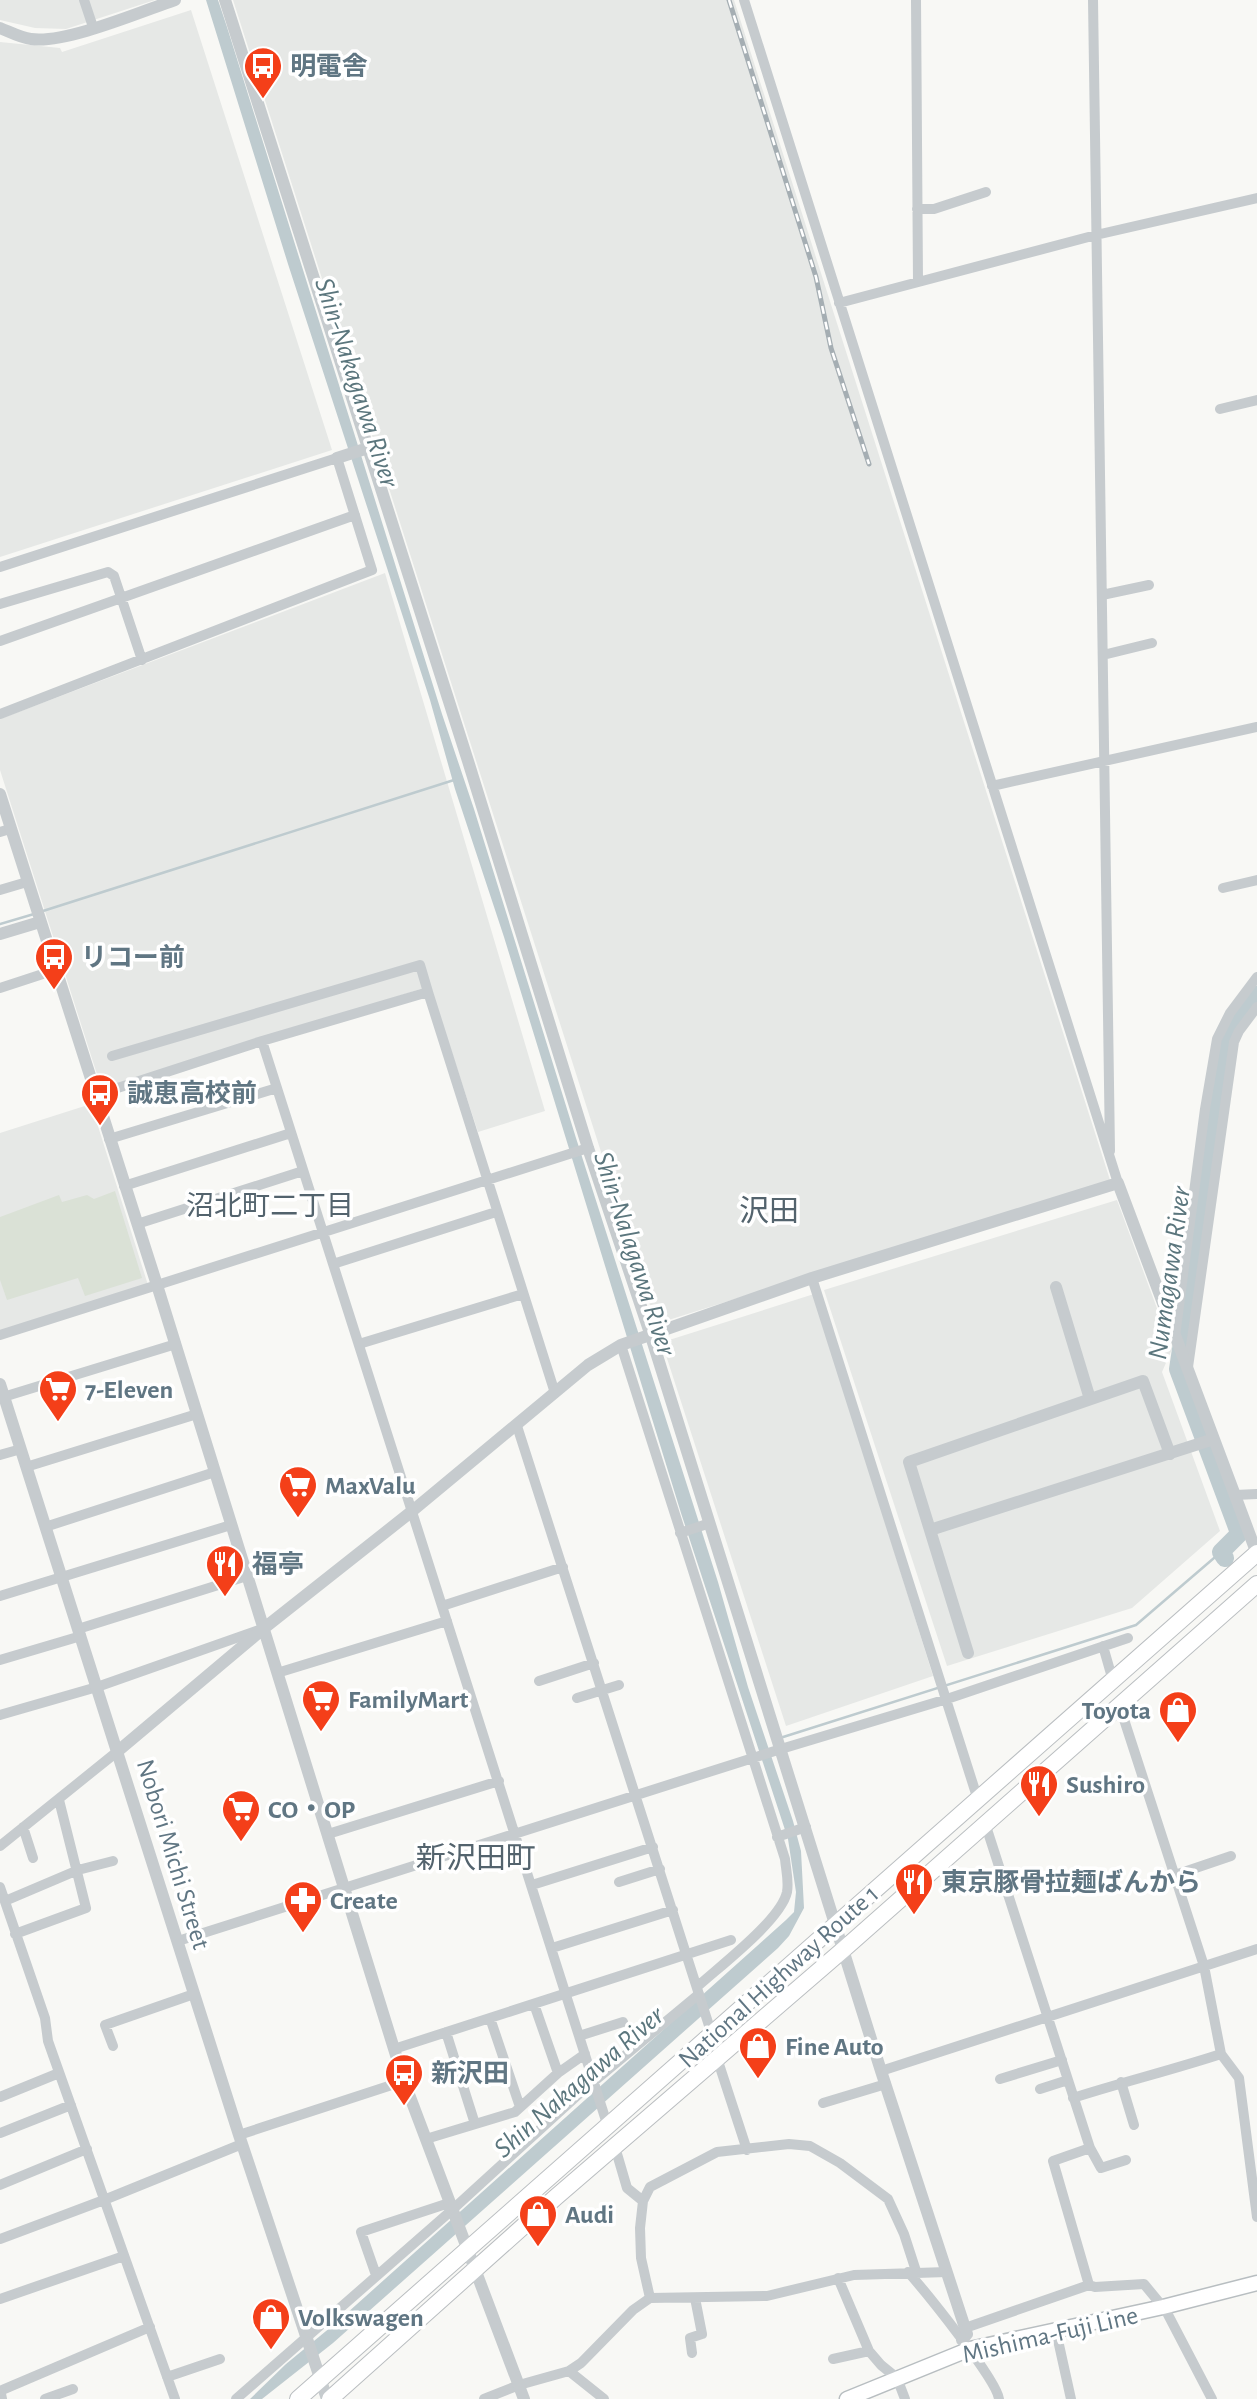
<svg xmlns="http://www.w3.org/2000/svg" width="1257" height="2399" font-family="'Alegreya Sans','Noto Sans JP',sans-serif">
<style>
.built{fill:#e6e8e6}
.green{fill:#dae1d6}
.water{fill:#becbcf}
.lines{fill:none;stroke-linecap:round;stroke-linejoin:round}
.stream{stroke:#becbcf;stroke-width:2.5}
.river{stroke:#becbcf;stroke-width:18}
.primary-casing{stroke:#b8bec1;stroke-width:17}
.trunk-casing{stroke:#babec1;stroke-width:18}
.minor{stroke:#c6cbce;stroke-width:10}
.tertiary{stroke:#c6cbce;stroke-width:12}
.primary{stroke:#fff;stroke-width:14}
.trunk{stroke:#fff;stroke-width:16}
.rail-casing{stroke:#a5aeb3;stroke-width:5}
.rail{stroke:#fff;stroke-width:2.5;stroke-dasharray:8;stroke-linecap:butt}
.labels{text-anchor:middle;stroke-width:7;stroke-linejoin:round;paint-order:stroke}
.poi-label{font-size:26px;font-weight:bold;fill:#607683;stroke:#fff;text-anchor:start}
.street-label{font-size:26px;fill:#607683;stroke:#fff}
.water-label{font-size:28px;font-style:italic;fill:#5b767d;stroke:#fff}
.neighbourhood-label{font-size:28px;fill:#53636d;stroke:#fff}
.quarter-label{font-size:30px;fill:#53636d;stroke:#fff}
</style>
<rect width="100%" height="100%" fill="#f8f8f5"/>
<path class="built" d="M0,0h155l-89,29 -31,-1 -35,-8z
M233,0h501l376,1180 -454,144z
M191,10l141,440 -332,107v-515l60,6 2,4z
M385,573l160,538 -67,21 -48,-146 -328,104 -102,-320v-51z
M91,1104l57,181 -148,47v-199z
M1117,1200l55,149 -10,23 58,159 -88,77 -185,58 -123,-376z
M814,1294l119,382 -147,50 -123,-380 3,-5z"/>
<path class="green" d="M115,1191l27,87 -57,18 -7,-18 -71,22 -7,-20v-63l59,-22 3,7 25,-7 7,4z"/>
<path class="water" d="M206,0h12l9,27 215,687 32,95 102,329 142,444 30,105 45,134 8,30 3,57 -15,28 -11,12 -445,395 -71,56h-12l36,-35 51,-42 449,-402 8,-8 2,-20 -8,-53 -107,-326 -177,-576 -49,-148 -25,-89 -142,-436z"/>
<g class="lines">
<path class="stream" d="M43,911l411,-131
M0,924l34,-10
M780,1738l356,-113 85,-73"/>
<path class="river" d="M1225,1558l-4,-6 18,-18 -1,-4 -60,-161 50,-329 9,-19 20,-26"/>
<defs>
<path id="primary" d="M847,2399l123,-50 193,-42 94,-24"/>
<path id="trunk" d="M298,2399l959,-846
M330,2399l226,-202 288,-248 413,-365"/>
</defs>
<use href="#primary" class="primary-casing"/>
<use href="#trunk" class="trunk-casing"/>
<path class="minor" d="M84,0l9,27
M744,0l374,1183
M916,0l2,282
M1093,0l17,1151
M917,209h17l52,-17
M839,303l257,-68 161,-37
M1220,409l37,-9
M0,567l337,-109 35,112 -372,144
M1102,595l47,-10
M0,604l108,-32 6,4 28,84
M0,641l355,-126
M1103,655l49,-12
M992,786l265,-59
M0,832l10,-3
M1223,888l34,-8
M0,890l27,-8
M0,988l55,-18
M262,1041l346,1086
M112,1056l308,-91 8,27
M96,1095l166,-54 166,-49 127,401
M109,1139l168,-51
M124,1186l167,-53
M137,1224l166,-53
M333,1264l163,-52
M812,1278l166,522
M0,1335l588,-187
M1175,1336l30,-227 12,-70 13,-26 27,-36
M359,1344l164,-50
M621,1345l164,514c1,11 4,22 2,33 -6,28 -67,74 -90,95
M1188,1367l46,-325 5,-11 18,-24
M0,1398l176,-54
M517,1426l195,609
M0,1455l21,-6
M26,1467l171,-53
M1235,1495l22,-1
M45,1527l170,-55
M680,1533l30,-10
M0,1596l231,-71
M442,1606l121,-39
M78,1629l169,-53
M1103,1646l10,35
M0,1660l81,-24
M277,1673l170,-52
M539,1681l55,-18
M577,1698l42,-13
M1119,1704l85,262 17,88 18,24 18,139
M0,1715l97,-28 162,-57
M985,1823l105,325 -37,13 36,124 6,2 49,-3 19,23
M23,1827l10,31
M328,1834l171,-53
M777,1837l29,-10
M0,1846l118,-95
M1175,1875l56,-19
M619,1882l41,-13
M532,1885l121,-38
M0,1887l45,131 3,23 127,358
M5,1901l73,-31 35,-9
M15,1934l71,-26 -27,-108
M178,1941l603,-192 166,-50 181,-61
M552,1948l121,-38
M534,2004l24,69
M490,2018l30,89
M446,2032l29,92
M579,2036l44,-14
M113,2046l-8,-21 89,-31
M394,2049l337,-109
M717,2058l30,92
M881,2071l376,-122
M1000,2079l62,-19
M1121,2082l13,43
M1040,2089l28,-9
M0,2097l59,-24
M1073,2098c50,-16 99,-28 148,-44
M823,2103l63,-19
M0,2133l71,-28
M239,2135l165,-54
M426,2139l89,-27 43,-39 27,-19
M615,2147l12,41 16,13
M1090,2148l11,20 25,-8
M0,2185l87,-36
M0,2239l104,-39 138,-56
M908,2272c17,19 89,108 91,127
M376,2275l-15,-43 88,-29
M838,2278l31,73 12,14 16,13 8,21
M650,2298l-9,-40 -1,-30 3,-27 7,-14 67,-35 72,-8 21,2 30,17 48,36 16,35 12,37
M0,2299l124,-43
M1164,2307l48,92
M965,2328l124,-43
M1056,2331l15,68
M692,2353l-2,-15 12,-4 -7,-36
M833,2359l36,-8
M569,2371l35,28
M167,2377l53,-18
M0,2391l150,-64
M45,2399l28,-10
M236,2399l216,-189 128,-117 119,-99
M484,2399l35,-14 50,-14 12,-8 52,-53 17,-12 117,-2 87,-21 93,-3"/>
<path class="tertiary" d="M225,0l243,761 120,387 62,185 231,738 86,263 -5,6
M0,28c10,4 21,10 31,11 34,5 109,-27 144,-39
M337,458l31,-10
M0,794l157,491 247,796 120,318
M0,934l40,-12
M1056,1287l34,112
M0,1384l239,751 88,264
M930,1530l-21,-68 234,-81 27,73
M968,1653l-38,-123 284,-91
M118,1751l145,-122 148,-117 177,-147 33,-20 191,-67 306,-95 139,371
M0,2394l1,5"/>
<use href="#primary" class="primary"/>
<use href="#trunk" class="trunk"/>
<defs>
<path id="rail" d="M729,0l87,277 15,71 38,116"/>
</defs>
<use href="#rail" class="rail-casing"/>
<use href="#rail" class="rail"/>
</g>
<defs>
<symbol id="bus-pin" viewBox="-11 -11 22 30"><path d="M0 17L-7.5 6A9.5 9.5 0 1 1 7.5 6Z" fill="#f43f19" stroke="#fff"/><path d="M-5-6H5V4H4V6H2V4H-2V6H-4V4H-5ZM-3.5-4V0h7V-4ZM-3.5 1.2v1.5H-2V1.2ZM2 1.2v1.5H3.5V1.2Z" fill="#fff"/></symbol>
<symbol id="supermarket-pin" viewBox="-11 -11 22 30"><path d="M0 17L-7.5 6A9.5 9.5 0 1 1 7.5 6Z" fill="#f43f19" stroke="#fff"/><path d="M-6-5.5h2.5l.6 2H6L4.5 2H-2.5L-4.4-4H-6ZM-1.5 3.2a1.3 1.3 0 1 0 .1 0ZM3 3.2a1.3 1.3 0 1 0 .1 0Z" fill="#fff"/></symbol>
<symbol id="restaurant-pin" viewBox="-11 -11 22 30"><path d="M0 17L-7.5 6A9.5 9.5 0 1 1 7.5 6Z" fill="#f43f19" stroke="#fff"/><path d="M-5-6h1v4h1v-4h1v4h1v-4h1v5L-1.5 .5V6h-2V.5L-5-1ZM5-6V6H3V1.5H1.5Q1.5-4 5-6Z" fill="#fff"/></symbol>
<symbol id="shop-pin" viewBox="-11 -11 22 30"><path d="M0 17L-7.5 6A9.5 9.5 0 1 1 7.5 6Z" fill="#f43f19" stroke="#fff"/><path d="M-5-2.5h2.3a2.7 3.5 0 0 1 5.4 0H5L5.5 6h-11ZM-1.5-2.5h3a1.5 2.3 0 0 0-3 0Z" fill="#fff"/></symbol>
<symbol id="pharmacy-pin" viewBox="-11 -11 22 30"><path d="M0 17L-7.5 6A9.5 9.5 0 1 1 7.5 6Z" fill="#f43f19" stroke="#fff"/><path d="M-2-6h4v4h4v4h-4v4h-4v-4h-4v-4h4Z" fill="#fff"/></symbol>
</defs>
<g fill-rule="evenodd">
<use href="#bus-pin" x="241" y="44" width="44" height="60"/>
<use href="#bus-pin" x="32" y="935" width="44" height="60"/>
<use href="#bus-pin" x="78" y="1071" width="44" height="60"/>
<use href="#supermarket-pin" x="36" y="1367" width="44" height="60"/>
<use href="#supermarket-pin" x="276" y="1463" width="44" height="60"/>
<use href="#restaurant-pin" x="203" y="1542" width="44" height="60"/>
<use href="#supermarket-pin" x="299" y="1677" width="44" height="60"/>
<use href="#shop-pin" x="1156" y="1688" width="44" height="60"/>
<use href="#restaurant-pin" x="1017" y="1762" width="44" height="60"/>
<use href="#supermarket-pin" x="219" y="1787" width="44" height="60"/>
<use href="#restaurant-pin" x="892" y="1860" width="44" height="60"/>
<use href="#pharmacy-pin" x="281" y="1878" width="44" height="60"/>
<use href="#shop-pin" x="736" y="2024" width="44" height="60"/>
<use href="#bus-pin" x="382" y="2051" width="44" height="60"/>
<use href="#shop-pin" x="516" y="2192" width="44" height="60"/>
<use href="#shop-pin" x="249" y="2295" width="44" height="60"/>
</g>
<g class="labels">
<g class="poi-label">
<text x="290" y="75">明電舎</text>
<text x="81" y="966">リコー前</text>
<text x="127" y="1102">誠恵高校前</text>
<text x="85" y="1398">7-Eleven</text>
<text x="325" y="1494">MaxValu</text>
<text x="252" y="1573">福亭</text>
<text x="348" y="1708">FamilyMart</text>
<text x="1151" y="1719" text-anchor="end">Toyota</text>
<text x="1066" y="1793">Sushiro</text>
<text x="268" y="1818">CO・OP</text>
<text x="941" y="1891">東京豚骨拉麺ばんから</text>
<text x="330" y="1909">Create</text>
<text x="785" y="2055">Fine Auto</text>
<text x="431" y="2082">新沢田</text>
<text x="565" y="2223">Audi</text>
<text x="298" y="2326">Volkswagen</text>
</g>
<g class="street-label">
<text transform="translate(174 1854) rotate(73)" y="9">Nobori Michi Street</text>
<text transform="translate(778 1976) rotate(-42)" y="9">National Highway Route 1</text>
<text transform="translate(1050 2334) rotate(-13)" y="9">Mishima-Fuji Line</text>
</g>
<g class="water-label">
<text transform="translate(358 382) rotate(72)" y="10">Shin-Nakagawa River</text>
<text transform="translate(636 1253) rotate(72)" y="10">Shin-Nalagawa River</text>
<text transform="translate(1168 1273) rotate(-82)" y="10">Numagawa River</text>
<text transform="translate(578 2081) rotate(-41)" y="10">Shin Nakagawa River</text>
</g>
<g class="neighbourhood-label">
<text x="270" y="1215">沼北町二丁目</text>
</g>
<g class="quarter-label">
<text x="769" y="1221">沢田</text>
<text x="476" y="1868">新沢田町</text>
</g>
</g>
</svg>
